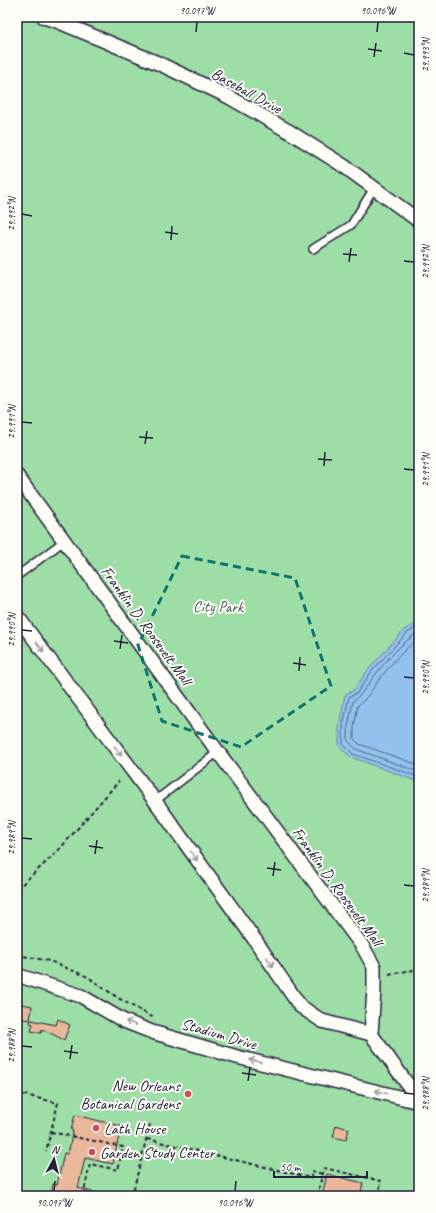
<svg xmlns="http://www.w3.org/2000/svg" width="436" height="1213" font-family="Caveat,sans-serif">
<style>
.green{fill:#9ddda6;stroke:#608070}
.water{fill:#93c1ed;stroke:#6681a6}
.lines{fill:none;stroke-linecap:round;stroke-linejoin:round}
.shore{stroke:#4f6282;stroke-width:1}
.building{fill:#e9b79a;stroke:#22223b}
.lane-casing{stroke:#22223b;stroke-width:10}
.street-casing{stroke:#22223b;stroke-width:16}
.path{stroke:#22223b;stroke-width:2;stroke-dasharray:4 3;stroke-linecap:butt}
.lane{stroke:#fdfcf7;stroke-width:7}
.street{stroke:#fdfcf7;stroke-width:13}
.oneway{stroke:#9a9aa2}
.marked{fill:none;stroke:#0f766e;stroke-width:3;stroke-dasharray:8 5;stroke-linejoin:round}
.ticks{fill:none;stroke:#22223b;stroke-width:1.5}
.poi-dot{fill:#d1495b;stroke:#fdfcf7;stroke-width:1.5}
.labels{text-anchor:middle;stroke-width:4;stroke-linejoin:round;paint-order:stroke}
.street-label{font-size:16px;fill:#22223b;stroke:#fdfcf7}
.park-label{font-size:16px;fill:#475a5b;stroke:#fdfcf7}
.poi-label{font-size:16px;fill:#22223b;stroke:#fdfcf7;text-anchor:start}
.neatline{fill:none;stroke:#22223b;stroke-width:1.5}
.ticks-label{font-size:10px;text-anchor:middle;fill:#22223b}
</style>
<rect width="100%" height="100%" fill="#fdfcf7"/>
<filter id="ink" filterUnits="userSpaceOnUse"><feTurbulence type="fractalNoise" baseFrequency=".025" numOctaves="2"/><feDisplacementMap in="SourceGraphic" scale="8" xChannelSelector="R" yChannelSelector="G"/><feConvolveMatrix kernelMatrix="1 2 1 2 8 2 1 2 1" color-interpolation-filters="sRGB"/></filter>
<g filter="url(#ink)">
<path class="green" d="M17,17h402v1179h-402z"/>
<path class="water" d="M419,622v160l-68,-25 -12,-11v-20l6,-31 9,-5 14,-20 36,-40z"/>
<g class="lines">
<path class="shore" d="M419,626l-12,7 -36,39 -14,21 -8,4 -6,29v18l10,10 66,23
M419,632c-17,10 -32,28 -44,43 -7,9 -12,19 -22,26l-5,26v14l8,8 63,23
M419,639c-14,8 -31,29 -41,42 -6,9 -11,18 -20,24l-4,22v12l5,5 60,21"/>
</g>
<path class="building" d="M17,1003l15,3 -2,14 -13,-2z
M58,1019l12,6 -6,15 -22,-11 -1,4 -10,-2 2,-7 -3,-1 1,-3 25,5z
M75,1115l46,11 -8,38 -28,-6 -7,30 18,5v3h-45l2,-12 4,1 7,-32 4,1 5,-23 -2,-1z
M336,1125l13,4 -3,11 -13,-3z
M327,1174l36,9 -3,13h-38z"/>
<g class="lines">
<defs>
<path id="lane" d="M313,249l38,-24 23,-37
M17,576l47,-35
M155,801l63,-49"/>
<path id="street" d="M44,17l13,4 103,43 69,33 61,35 54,34 75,55
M17,476l201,276 145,195 11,20v23l-3,44 -49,-13 -22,-15 -45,-66 -100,-139 -138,-185
M17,975l64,21 43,25 28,11 85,25 182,45
M371,1034l48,66"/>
</defs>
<use href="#lane" class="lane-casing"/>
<use href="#street" class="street-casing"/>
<path class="path" d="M17,889l40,-37 62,-71
M17,955l33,6 38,16 30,21 36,20
M389,974l30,-5
M17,1093l41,10 -12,48
M51,1132l72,15 -5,23 -28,-6 -7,32
M147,1139l164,39 1,-7 11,3
M84,1192l18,4
M132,1196l18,-72
M317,1196l7,-28 57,13 -1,6 4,9"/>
<use href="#lane" class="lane"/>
<use href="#street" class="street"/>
</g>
<defs><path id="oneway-shaft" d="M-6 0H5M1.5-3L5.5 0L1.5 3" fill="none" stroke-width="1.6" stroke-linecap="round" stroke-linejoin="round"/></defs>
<g class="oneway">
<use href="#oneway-shaft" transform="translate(40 647) rotate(53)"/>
<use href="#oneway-shaft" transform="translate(118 751) rotate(53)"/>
<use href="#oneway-shaft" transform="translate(194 856) rotate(54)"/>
<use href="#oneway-shaft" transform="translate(270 962) rotate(55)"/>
<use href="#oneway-shaft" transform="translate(131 1023) rotate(-158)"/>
<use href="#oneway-shaft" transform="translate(255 1061) rotate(-166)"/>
<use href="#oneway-shaft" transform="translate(381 1092) rotate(-166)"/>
</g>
</g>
<path class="marked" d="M182,556l113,22 36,108 -90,61 -79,-26 -24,-76z"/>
<path class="ticks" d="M196,32l1,-10M377,32l1,-10M368,49l14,2M404,53l10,2M374,57l2,-14M22,214l10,2M165,232l13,2M171,240l1,-14M343,254l14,1M404,261l10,1M349,262l2,-14M22,422l10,1M139,437l14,1M145,444l2,-13M318,459l14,1M324,466l1,-14M404,469l10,1M22,630l10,1M114,641l14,2M120,649l2,-14M293,663l13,2M299,671l1,-14M404,677l10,1M22,838l10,1M89,846l14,2M95,854l2,-14M267,868l14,2M273,876l2,-14M404,885l10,1M22,1046l10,1M64,1051l14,2M70,1059l2,-14M242,1073l14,2M248,1081l2,-14M404,1093l10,1M54,1191l1,-10M235,1191l1,-10"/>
<g class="poi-dot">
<circle cx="188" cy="1094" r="4"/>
<circle cx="96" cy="1128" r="4"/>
<circle cx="92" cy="1152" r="4"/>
</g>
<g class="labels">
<g class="street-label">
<text transform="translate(247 90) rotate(29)" y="6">Baseball Drive</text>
<text transform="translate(147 625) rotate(54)" y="6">Franklin D. Roosevelt Mall</text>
<text transform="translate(338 886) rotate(54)" y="6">Franklin D. Roosevelt Mall</text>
<text transform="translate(219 1033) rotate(16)" y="6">Stadium Drive</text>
</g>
<g class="park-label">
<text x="218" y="612">City Park</text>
</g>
<g class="poi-label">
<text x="180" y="1091" text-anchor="end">New Orleans<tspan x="180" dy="18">Botanical Gardens</tspan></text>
<text x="104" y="1134">Lath House</text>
<text x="100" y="1158">Garden Study Center</text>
</g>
</g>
<rect width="436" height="1213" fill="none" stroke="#fdfcf7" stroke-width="44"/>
<g transform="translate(54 1159) rotate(7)" stroke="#fdfcf7" stroke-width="3" paint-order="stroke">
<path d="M0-3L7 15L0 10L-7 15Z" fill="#22223b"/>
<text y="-6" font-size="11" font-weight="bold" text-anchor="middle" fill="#22223b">N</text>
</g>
<path d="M274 1171v6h93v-6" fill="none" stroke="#22223b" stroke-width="2"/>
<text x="280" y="1171" font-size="12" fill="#22223b" stroke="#fdfcf7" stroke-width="3" paint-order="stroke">50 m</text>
<rect x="22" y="22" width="392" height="1169" class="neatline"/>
<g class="ticks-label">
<text x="197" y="14">90.097°W</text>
<text x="378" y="14">90.096°W</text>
<text transform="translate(425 55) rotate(-90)" y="4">29.993°N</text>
<text transform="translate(11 214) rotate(-90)" y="4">29.992°N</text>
<text transform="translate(425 262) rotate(-90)" y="4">29.992°N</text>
<text transform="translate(11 422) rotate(-90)" y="4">29.991°N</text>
<text transform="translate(425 470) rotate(-90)" y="4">29.991°N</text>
<text transform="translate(11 630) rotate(-90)" y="4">29.990°N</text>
<text transform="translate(425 678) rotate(-90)" y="4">29.990°N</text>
<text transform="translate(11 838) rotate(-90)" y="4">29.989°N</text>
<text transform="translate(425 886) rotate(-90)" y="4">29.989°N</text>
<text transform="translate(11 1046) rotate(-90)" y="4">29.988°N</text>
<text transform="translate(425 1094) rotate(-90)" y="4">29.988°N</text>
<text x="54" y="1206">90.097°W</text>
<text x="235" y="1206">90.096°W</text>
</g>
</svg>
